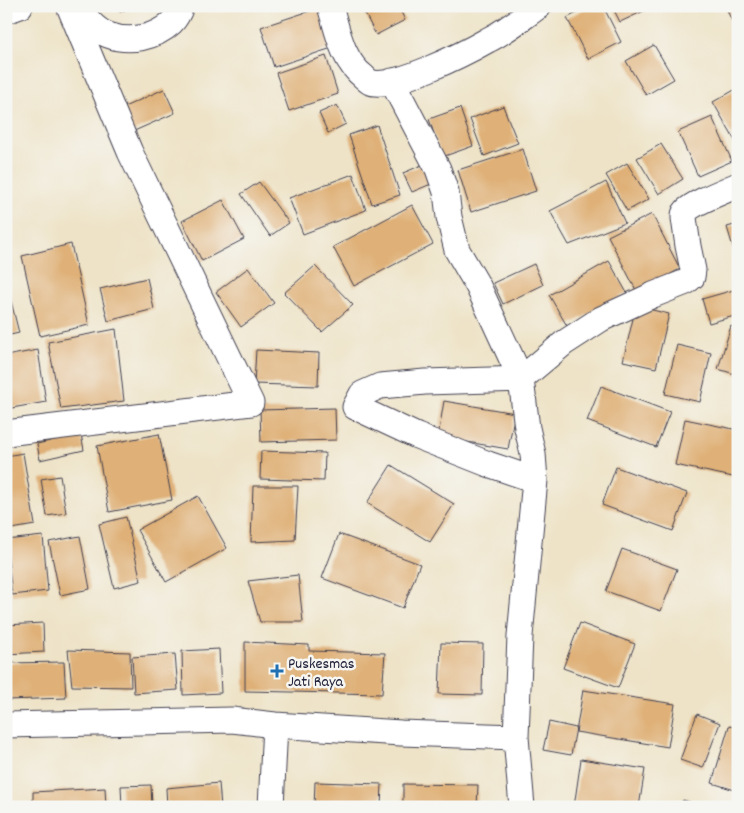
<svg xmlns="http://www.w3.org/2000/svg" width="744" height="813" font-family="Dekko,sans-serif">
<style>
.building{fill:#dfb077}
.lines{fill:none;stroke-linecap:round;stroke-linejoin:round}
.street-casing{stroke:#413f50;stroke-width:27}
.street{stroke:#fff;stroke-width:25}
.poi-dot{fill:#1f6fb2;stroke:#f6f6f2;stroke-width:2}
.labels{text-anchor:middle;stroke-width:5;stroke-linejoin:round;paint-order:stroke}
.poi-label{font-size:16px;fill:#22223b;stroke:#f6f6f2;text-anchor:start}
</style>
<rect width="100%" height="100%" fill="#f6f6f2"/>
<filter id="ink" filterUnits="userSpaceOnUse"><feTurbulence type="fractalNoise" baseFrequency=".02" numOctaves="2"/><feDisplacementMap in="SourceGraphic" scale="10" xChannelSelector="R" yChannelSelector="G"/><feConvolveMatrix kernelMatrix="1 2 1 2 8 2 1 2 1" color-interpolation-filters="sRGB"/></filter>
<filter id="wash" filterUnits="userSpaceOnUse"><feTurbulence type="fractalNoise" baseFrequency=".0096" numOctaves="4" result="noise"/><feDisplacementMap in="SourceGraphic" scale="20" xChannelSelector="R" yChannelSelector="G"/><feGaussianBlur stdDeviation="1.12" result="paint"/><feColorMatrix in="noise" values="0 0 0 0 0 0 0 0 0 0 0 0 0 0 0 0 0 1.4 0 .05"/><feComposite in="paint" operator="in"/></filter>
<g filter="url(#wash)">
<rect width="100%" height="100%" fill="#eee3c7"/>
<g id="blocks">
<path class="building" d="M118,6h16l-14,6z
M370,6h28l7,14 -29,15 -13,-25z
M590,6h13l18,36 -33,17 -21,-41z
M612,6h38v2l-30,14z
M725,6h13v22l-2,2z
M319,8l13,40 -58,19 -13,-40z
M654,45l20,34 -28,16 -20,-34z
M326,56l12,38 -49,17 -13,-38z
M738,88v58l-25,-44z
M164,89l11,24 -43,19 -10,-24z
M337,105l9,19 -18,9 -9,-20z
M503,106l15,37 -34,13 -14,-37z
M460,108l13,38 -31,11 -13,-38z
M712,117l20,44 -34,15 -20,-44z
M377,125l23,70 -28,9 -23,-69z
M661,144l22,35 -24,15 -22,-36z
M523,149l13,42 -65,21 -13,-42z
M627,163l22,36 -22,12 -21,-36z
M422,165l9,19 -19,8 -9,-19z
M353,174l13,36 -63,24 -14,-36z
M259,182l30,41 -19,13 -29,-42z
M606,182l19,41 -56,22 -19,-34z
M223,200l21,39 -42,22 -20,-40z
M412,205l21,39 -79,42 -21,-39z
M652,214l28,55 -43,23 -29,-56z
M738,224v37h-1l-10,-34z
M71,244l18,81 -49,11 -18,-80z
M609,261l18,32 -60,33 -18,-31z
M534,264l9,21 -40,19 -10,-21z
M315,266l38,39 -31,27 -38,-39z
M248,268l26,35 -33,24 -25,-35z
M147,278l7,31 -46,12 -8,-32z
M7,285l12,48 -13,3v-50z
M737,289l1,4v22l-29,8 -7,-24z
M636,306l33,8 -13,54 -33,-7z
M731,326l7,3v46l-20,-6z
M116,329l8,72 -63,8 -13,-67z
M677,345l34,8 -11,49 -35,-8z
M38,350l8,52 -40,7v-53z
M256,350l63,3 -1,33 -64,-2z
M601,386l69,26 -14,35 -69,-26z
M444,401l71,12 -7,36 -70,-12z
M335,408l1,32 -75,2 -1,-32z
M685,419l53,11v48l-63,-13z
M81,434l3,16 -44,10 -3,-16z
M159,434l13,66 -63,12 -12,-66z
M261,451l64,2 -1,28 -64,-2z
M23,453l12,72 -29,5v-74z
M391,465l63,39 -24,38 -63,-39z
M616,467l71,26 -14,38 -71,-26z
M60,476l6,37 -19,3 -6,-37z
M253,486h45l-3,54 -44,2z
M198,496l29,52 -61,34 -29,-52z
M126,517l15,64 -27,7 -15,-64z
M339,534l81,30 -17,44 -81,-30z
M43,536l5,55 -36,4 -6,-55z
M80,536l10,53 -30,6 -11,-53z
M622,549l55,20 -16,42 -55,-20z
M298,575l5,47h-43l-12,-41z
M43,623l1,29 -38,2v-29z
M580,623l55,21 -17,44 -55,-20z
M245,642l64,3v6l76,2 -3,41 -137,-3z
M441,643l42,1 -1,51 -43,-1z
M219,649l2,44 -38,2 -1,-44z
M68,650l62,2 1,35 -59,-1z
M175,654l3,36 -44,3 -2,-36z
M64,662l2,36 -60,2v-37z
M583,690l92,14 -7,43 -92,-15z
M697,714l23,9 -17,45 -23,-8z
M549,722l27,6 -5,27 -28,-5z
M729,726l9,2v63l-26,-8z
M581,759l64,10 -6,38h-65z
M315,782l67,2 -1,23h-67z
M219,783l2,24h-54l-1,-19z
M403,784l75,1 -1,22h-74z
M151,785l1,22h-30l-1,-21z
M105,788l1,19h-73v-15z
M683,800l21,6v1h-24z"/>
</g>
</g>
<g filter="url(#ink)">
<use href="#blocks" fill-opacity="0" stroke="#413f50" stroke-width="1"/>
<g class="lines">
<defs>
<path id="street" d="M76,6c10,11 18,24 32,29 21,8 47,3 63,-12 4,-4 8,-11 10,-17
M330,6c8,26 12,54 34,71 2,2 4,4 6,5 21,9 97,-30 118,-42 18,-9 34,-22 51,-34
M6,11l14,-5
M392,81l46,88 8,23 3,25 8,33 21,36 43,93 6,49 6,26 2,26 -15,156 -4,101 6,70
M6,433l245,-30 -121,-251 -61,-146
M535,480l-47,-16 -71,-28 -62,-29 7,-13 18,-8 45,-4 96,-3 43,-36 37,-24 52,-24 33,-13 6,-5 1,-7 -5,-24 -4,-28c0,-4 0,-5 2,-7 7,-8 41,-21 52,-26
M6,725l226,-5 43,5 126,8 115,4
M271,807l4,-82"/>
</defs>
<use href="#street" class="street-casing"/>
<use href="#street" class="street"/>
</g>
</g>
<path class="poi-dot" d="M274.5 663.5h5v5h5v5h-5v5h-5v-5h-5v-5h5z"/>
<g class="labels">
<g class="poi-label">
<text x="288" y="668">Puskesmas<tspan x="288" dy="18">Jati Raya</tspan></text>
</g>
</g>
<rect width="744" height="813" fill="none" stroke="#f6f6f2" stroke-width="25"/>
</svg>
